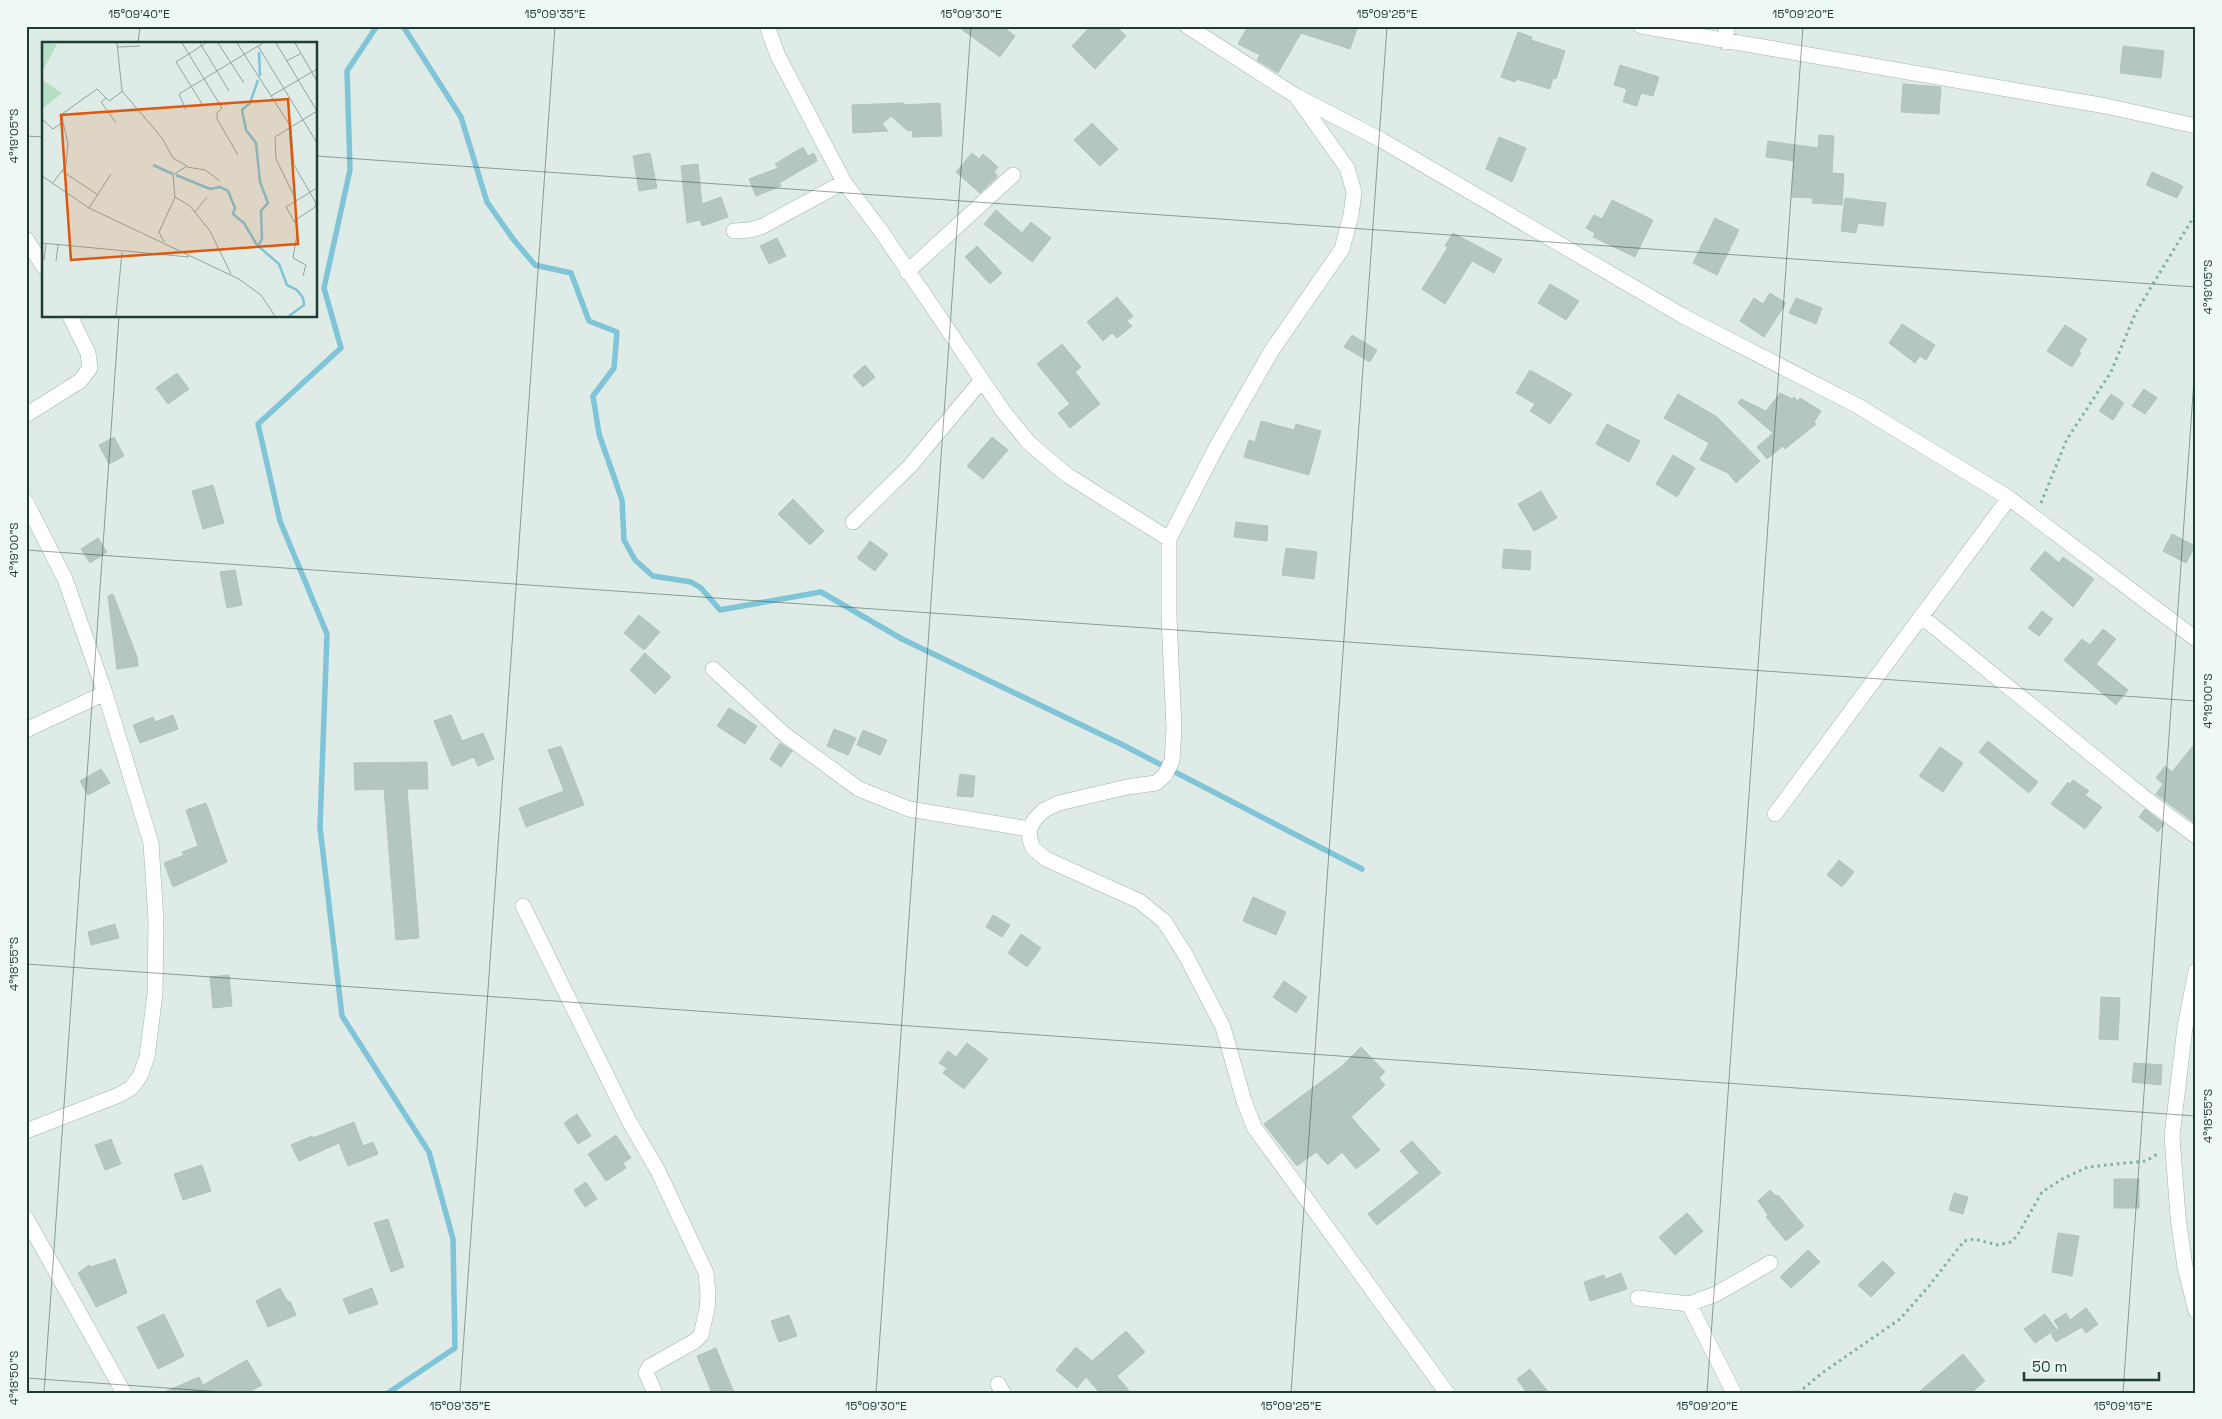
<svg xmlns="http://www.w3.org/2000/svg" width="2222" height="1419" font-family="'Space Grotesk',sans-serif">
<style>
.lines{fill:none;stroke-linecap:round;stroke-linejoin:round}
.stream{stroke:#7fc4d7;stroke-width:5.5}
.building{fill:#b3c6bf;stroke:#b0c5be}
.street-casing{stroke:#a1b3ae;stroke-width:16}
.path{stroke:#7bb2a4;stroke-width:3;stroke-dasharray:2.5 4;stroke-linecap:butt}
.street{stroke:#fff;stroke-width:15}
.ticks{fill:none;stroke:#1e3c36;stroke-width:1;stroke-opacity:0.45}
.inset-river{fill:none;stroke:#7fc4d7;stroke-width:2.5}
.inset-road{fill:none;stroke:#91a5a0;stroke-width:1}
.view{fill:#de580e;fill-opacity:0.15;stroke:#de580e;stroke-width:2.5}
.inset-edge{fill:none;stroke:#1e3c36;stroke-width:2.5}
.neatline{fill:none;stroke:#1e3c36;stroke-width:2}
.ticks-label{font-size:12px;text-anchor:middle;fill:#1e3c36}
</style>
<rect width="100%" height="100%" fill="#deebe6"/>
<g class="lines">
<path class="stream" d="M377,26l-30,45 3,99 -26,118 17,60 -83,76 22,97 47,113 -7,193 22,189 87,136 24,87 2,109 -67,45
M403,26l58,91 26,85 26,37 22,26 36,8 18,48 28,11 -3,36 -21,28 6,38 23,66 2,40 11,20 18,16 38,6 10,6 19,22 101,-18 81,47 219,105 241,125"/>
</g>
<path class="building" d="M957,26h45l13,10 -15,21z
M1091,26h25l10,10 -31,33 -23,-23z
M1248,26h110l-8,23 -49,-16 -23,40 -21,-13 3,-5 -22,-11z
M1518,32l14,5 -1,3 34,11 -9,28 -3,-1 -3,11 -34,-10 -1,3 -14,-5z
M2123,46l41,5 -3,27 -41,-5z
M1620,65l39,12 -6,19 -12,-3 -4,13 -14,-4 4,-13 -13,-4z
M1903,84l38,3 -2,27 -38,-2z
M904,103l-2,2 38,-2 2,33 -29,1 -1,-7 -4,1 -17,-15 -9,8 6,7 -35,2 -1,-28z
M1092,123l26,26 -18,17 -26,-26z
M1819,135l15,1 -2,37 12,1 -2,31 -30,-2 1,-5 -21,-1 2,-36 -28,-4 2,-16 50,7z
M1499,137l27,11 -14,34 -26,-13z
M803,147l5,9 6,-3 3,8 -38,22 2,3 -25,10 -7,-17 29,-11 -3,-4z
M650,153l7,35 -18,3 -6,-35z
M972,153l7,6 4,-5 15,13 -4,5 4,4 -18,17 -24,-21z
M698,164l4,40 19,-7 7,20 -26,9 -2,-6 -13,3 -6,-57z
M2152,172l31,14 -6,12 -31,-13z
M1845,198l41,5 -3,23 -25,-3 -2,10 -15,-2z
M1612,200l41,20 -18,37 -42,-20 2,-4 -9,-5 8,-13 8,4z
M996,210l26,23 9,-11 20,16 -19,24 -48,-38z
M1715,218l24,12 -22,45 -24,-12z
M1453,233l49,26 -8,14 -22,-12 -27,43 -23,-15 26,-42 -3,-1z
M777,238l9,18 -17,8 -9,-18z
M977,246l25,27 -12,11 -25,-27z
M1550,284l29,17 -13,19 -28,-17z
M1770,293l16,10 -22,34 -24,-16 14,-23 9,6z
M1117,297l16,19 -6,5 5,5 -15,12 -5,-5 -9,8 -16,-19z
M1796,298l26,10 -6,16 -27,-11z
M1902,324l33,21 -9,15 -6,-4 -5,7 -26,-20z
M2065,325l22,14 -8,12 2,2 -9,14 -25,-16z
M1352,335l25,15 -7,12 -26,-15z
M1062,344l19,23 -6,5 25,32 -30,24 -12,-15 12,-9 -33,-40z
M865,365l10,12 -12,10 -10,-11z
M1530,370l42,24 -22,30 -20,-13 5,-7 -19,-11z
M177,373l12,16 -21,15 -12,-16z
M2144,389l13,9 -12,16 -13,-8z
M1780,393l12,6 2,-2 4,4 2,-3 21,13 -7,11 2,2 -31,25 -2,-3 -16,13 -10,-12 16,-14 -35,-30 3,-4 25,12z
M1678,394l39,23 43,44 -24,22 -8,-10 -28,-13 9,-17 -45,-25z
M2111,394l13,9 -11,17 -14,-9z
M1261,421l33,9 2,-6 25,7 -12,44 -65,-18 5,-17 6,2z
M1607,424l33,17 -11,21 -33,-18z
M114,437l10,19 -15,8 -10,-19z
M992,437l16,13 -25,29 -16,-13z
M1673,455l22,13 -18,29 -21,-13z
M213,485l11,38 -21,6 -11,-38z
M1541,491l16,27 -23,13 -16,-27z
M793,499l31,32 -14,14 -32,-31z
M1236,522l32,4 -1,15 -33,-4z
M2172,534l23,12 -9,17 -23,-12z
M98,538l9,14 -17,11 -9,-14z
M870,541l18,13 -13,17 -18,-13z
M1286,548l31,4 -3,27 -32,-4z
M1504,549l27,2 -1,19 -28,-2z
M2045,551l14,12 4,-6 31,22 -21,28 -43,-38z
M235,570l7,35 -15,3 -7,-36z
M113,594l24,63 1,9 -21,3 -9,-73z
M2042,611l11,8 -14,17 -11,-8z
M639,615l21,17 -16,18 -20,-17z
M2103,629l13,10 -20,25 32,26 -12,15 -52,-45 18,-21 8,6z
M645,653l26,24 -16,17 -25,-24z
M729,708l28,18 -12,18 -28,-18z
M173,715l5,14 -38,14 -7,-18 20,-8 2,5z
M451,715l11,26 21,-8 11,26 -16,7 -4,-9 -22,9 -18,-45z
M834,729l22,9 -8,17 -21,-9z
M863,730l24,10 -7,15 -23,-10z
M1988,741l50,41 -9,11 -50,-41z
M2196,742v82l-40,-30 7,-10 -7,-6 9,-12 7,6z
M780,743l12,8 -11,16 -11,-8z
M561,746l23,59 -58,22 -7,-19 45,-17 -16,-41z
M1940,747l23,16 -20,29 -24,-16z
M427,762l1,27h-21l12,149 -23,2 -12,-151 -29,1 -1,-27z
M101,769l9,14 -22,12 -8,-14z
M960,774l15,2 -2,21 -16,-1z
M2073,780l16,11 -4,4 17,12 -17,22 -34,-25 17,-22 2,2z
M206,803l21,59 -54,25 -9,-24 20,-8 -2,-3 16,-6 -12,-36z
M2145,809l19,15 -6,8 -19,-15z
M1839,860l15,12 -12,15 -15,-12z
M1253,897l33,15 -10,23 -33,-14z
M993,915l17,10 -8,12 -16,-10z
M115,924l4,14 -28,7 -3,-13z
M1021,934l20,14 -14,19 -19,-14z
M229,975l3,31 -19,2 -3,-31z
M1284,981l23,16 -11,16 -23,-16z
M2101,997l19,1 -2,42 -19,-1z
M967,1043l21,16 -24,30 -21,-16 4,-5 -8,-5 9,-12 8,6z
M1361,1047l24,25 -6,6 6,7 -34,32 29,33 -24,19 -14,-17 -14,13 -12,-13 -19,14 -33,-42 78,-58z
M2134,1063l28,2 -1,20 -29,-3z
M577,1114l14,22 -13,8 -14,-21z
M354,1122l9,24 10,-4 5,12 -30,12 -9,-23 -40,18 -8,-16 21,-9 1,2z
M616,1135l15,23 -8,5 3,5 -20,13 -18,-27z
M111,1139l10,25 -16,6 -10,-25z
M1412,1141l29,32 -64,52 -9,-11 51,-41 -19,-22z
M202,1165l9,26 -28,9 -9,-26z
M2114,1179h25v29h-25z
M586,1182l11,17 -12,8 -11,-17z
M1770,1190l6,6 2,-1 26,31 -18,15 -20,-24 2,-2 -10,-14z
M1954,1193l14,4 -5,17 -14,-4z
M1687,1213l16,18 -28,24 -16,-18z
M388,1219l16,48 -13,5 -17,-49z
M2058,1233l21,3 -7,40 -20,-4z
M1808,1250l12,12 -29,26 -11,-11z
M115,1259l12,34 -31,14 -18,-34 11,-8 2,2z
M1883,1261l12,12 -24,24 -13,-12z
M1621,1273l6,16 -37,12 -6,-19 20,-7 1,4z
M280,1288l8,14 2,-1 6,14 -28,12 -12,-26z
M372,1288l6,16 -29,10 -6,-15z
M2086,1308l12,16 -12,9 -4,-6 -26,15 -5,-8 8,-6 -5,-7 12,-8 4,7z
M164,1314l20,42 -26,13 -21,-42z
M2045,1314l11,15 -21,14 -11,-14z
M789,1315l8,21 -18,6 -8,-21z
M1126,1331l19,21 -28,24 14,17h-31l-14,-16 -9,11 -21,-18 20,-23 16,14z
M716,1348l18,45h-22l-15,-37z
M1963,1354l22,27 -14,12h-53z
M247,1360l15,25 -15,8h-85l37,-16 4,8z
M1530,1369l19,24h-22l-10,-14z"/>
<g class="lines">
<defs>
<path id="street" d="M767,26l11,30 66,126 37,49 122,180 26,32 38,32 102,64
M1187,26l109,70 87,45 300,175 175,90 151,92 187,141
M1641,26l465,80 90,20
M1725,42l2,-16
M1296,96l51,72 7,24 -3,23 -9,34 -70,101 -55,96 -48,93v78l5,111 -2,33 -7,14 -9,8 -29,4 -68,16 -15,7 -9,9 -6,10 1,11 3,8 13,11 93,42 25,20 21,33 38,73 21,74 10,26 193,266
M734,231l16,-1 13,-4 81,-44
M26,239l18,28
M907,272l106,-97
M26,415l54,-34 10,-13 -2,-15 -18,-37
M26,502l39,77 40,114 46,150 5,77 -1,74 -8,63 -7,19 -9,12 -12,7 -93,36
M853,522l57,-56 72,-86
M1921,616l224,182 51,38
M713,669l71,65 75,55 50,20 120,20
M26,730l79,-37
M1775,814l234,-316
M523,906l106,215 29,50 48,102 2,21 -1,15 -6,26 -6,6 -46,26 -3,6 9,20
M2196,971l-11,56 -13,109 6,81 7,50 11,44
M26,1218l98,175
M1638,1298l51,6 27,-10 54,-31
M1689,1304l45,89
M998,1384l5,9"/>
</defs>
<use href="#street" class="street-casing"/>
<path class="path" d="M2041,503l26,-64 44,-67 25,-60 60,-99
M1798,1393l24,-20 78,-54 29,-33 35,-45 10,-2 24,6 13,-3 6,-6 25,-44 20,-13 26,-12 58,-6 13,-8"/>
<use href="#street" class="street"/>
</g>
<path class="ticks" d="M138,44l2,-18M26,136l18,1M316,156l1880,131M26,550l2170,151M26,964l2170,152M26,1378l210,15M44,1393l75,-1077M460,1393l95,-1367M876,1393l95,-1367M1291,1393l96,-1367M1707,1393l96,-1367M2123,1393l73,-1042"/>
<g transform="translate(42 42)">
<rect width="275" height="275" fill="#deebe6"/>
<path d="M0,1l15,1 -15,28zM0,38l20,13 -20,16z" fill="#b4dfc2"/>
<path class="inset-river" d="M217,10l1,24M216,38l-8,23 -8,7 4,20 10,13 4,39 8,21 -7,8 1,28 -4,7 21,18 8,21 10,5 6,8 1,7 -15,11M111,123l20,9M134,133l34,14 10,-2 8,4 7,17 -2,6 11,9 13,22"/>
<path class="inset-road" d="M75,1l5,48 40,47 11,20 14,8 -14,9 2,22 -16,35 5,10M140,1l40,65 -5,5v6l21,36M158,1l29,48M176,1l26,40M195,1l54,84 3,38 22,38 -1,4 -21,14M234,1l41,68M253,1l22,38M216,4l59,97M75,5l23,-1M244,19l14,-7M229,54l46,-27M64,56l-5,4 15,21M160,62l-26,-42 30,-19M144,68l-7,-16 84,-51M0,77l11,10 10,-7 -1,-8 35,-25 12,12 14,-10M145,125l18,3 15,11M20,129l36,24M0,134l47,32 150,71 22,16 14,21M11,141l13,-18 2,-21 -5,-22M133,155l15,9 20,25 21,43M254,158l-20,-41 -1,-22 42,-26M47,166l22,-34M153,170l12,-15M0,201l147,14M2,218l2,-16M14,219l2,-16M261,234l3,-11 -13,-7 5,-30 -12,-21 31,-19M74,274l6,-64"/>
<path class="view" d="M246,57l10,145 -227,16 -10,-145z"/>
<rect width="275" height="275" class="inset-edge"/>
</g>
<rect width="2222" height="1419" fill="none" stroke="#eef8f4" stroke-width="55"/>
<path d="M2024 1372v8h135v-8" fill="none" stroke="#1e3c36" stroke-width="2.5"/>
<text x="2032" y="1372" font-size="15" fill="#1e3c36" stroke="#eef8f4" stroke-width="4" paint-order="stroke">50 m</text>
<rect x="28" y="28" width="2166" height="1364" class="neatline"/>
<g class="ticks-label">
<text x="139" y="18">15°09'40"E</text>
<text x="555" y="18">15°09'35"E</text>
<text x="971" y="18">15°09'30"E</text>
<text x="1387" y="18">15°09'25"E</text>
<text x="1803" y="18">15°09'20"E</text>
<text transform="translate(14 136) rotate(-90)" y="4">4°19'05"S</text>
<text transform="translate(2208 287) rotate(-90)" y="4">4°19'05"S</text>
<text transform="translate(14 550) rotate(-90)" y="4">4°19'00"S</text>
<text transform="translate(2208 701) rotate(-90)" y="4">4°19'00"S</text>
<text transform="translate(14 964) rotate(-90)" y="4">4°18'55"S</text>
<text transform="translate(2208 1116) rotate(-90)" y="4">4°18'55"S</text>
<text transform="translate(14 1378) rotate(-90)" y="4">4°18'50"S</text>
<text x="460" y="1410">15°09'35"E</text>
<text x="876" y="1410">15°09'30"E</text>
<text x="1291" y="1410">15°09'25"E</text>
<text x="1707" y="1410">15°09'20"E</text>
<text x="2123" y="1410">15°09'15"E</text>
</g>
</svg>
